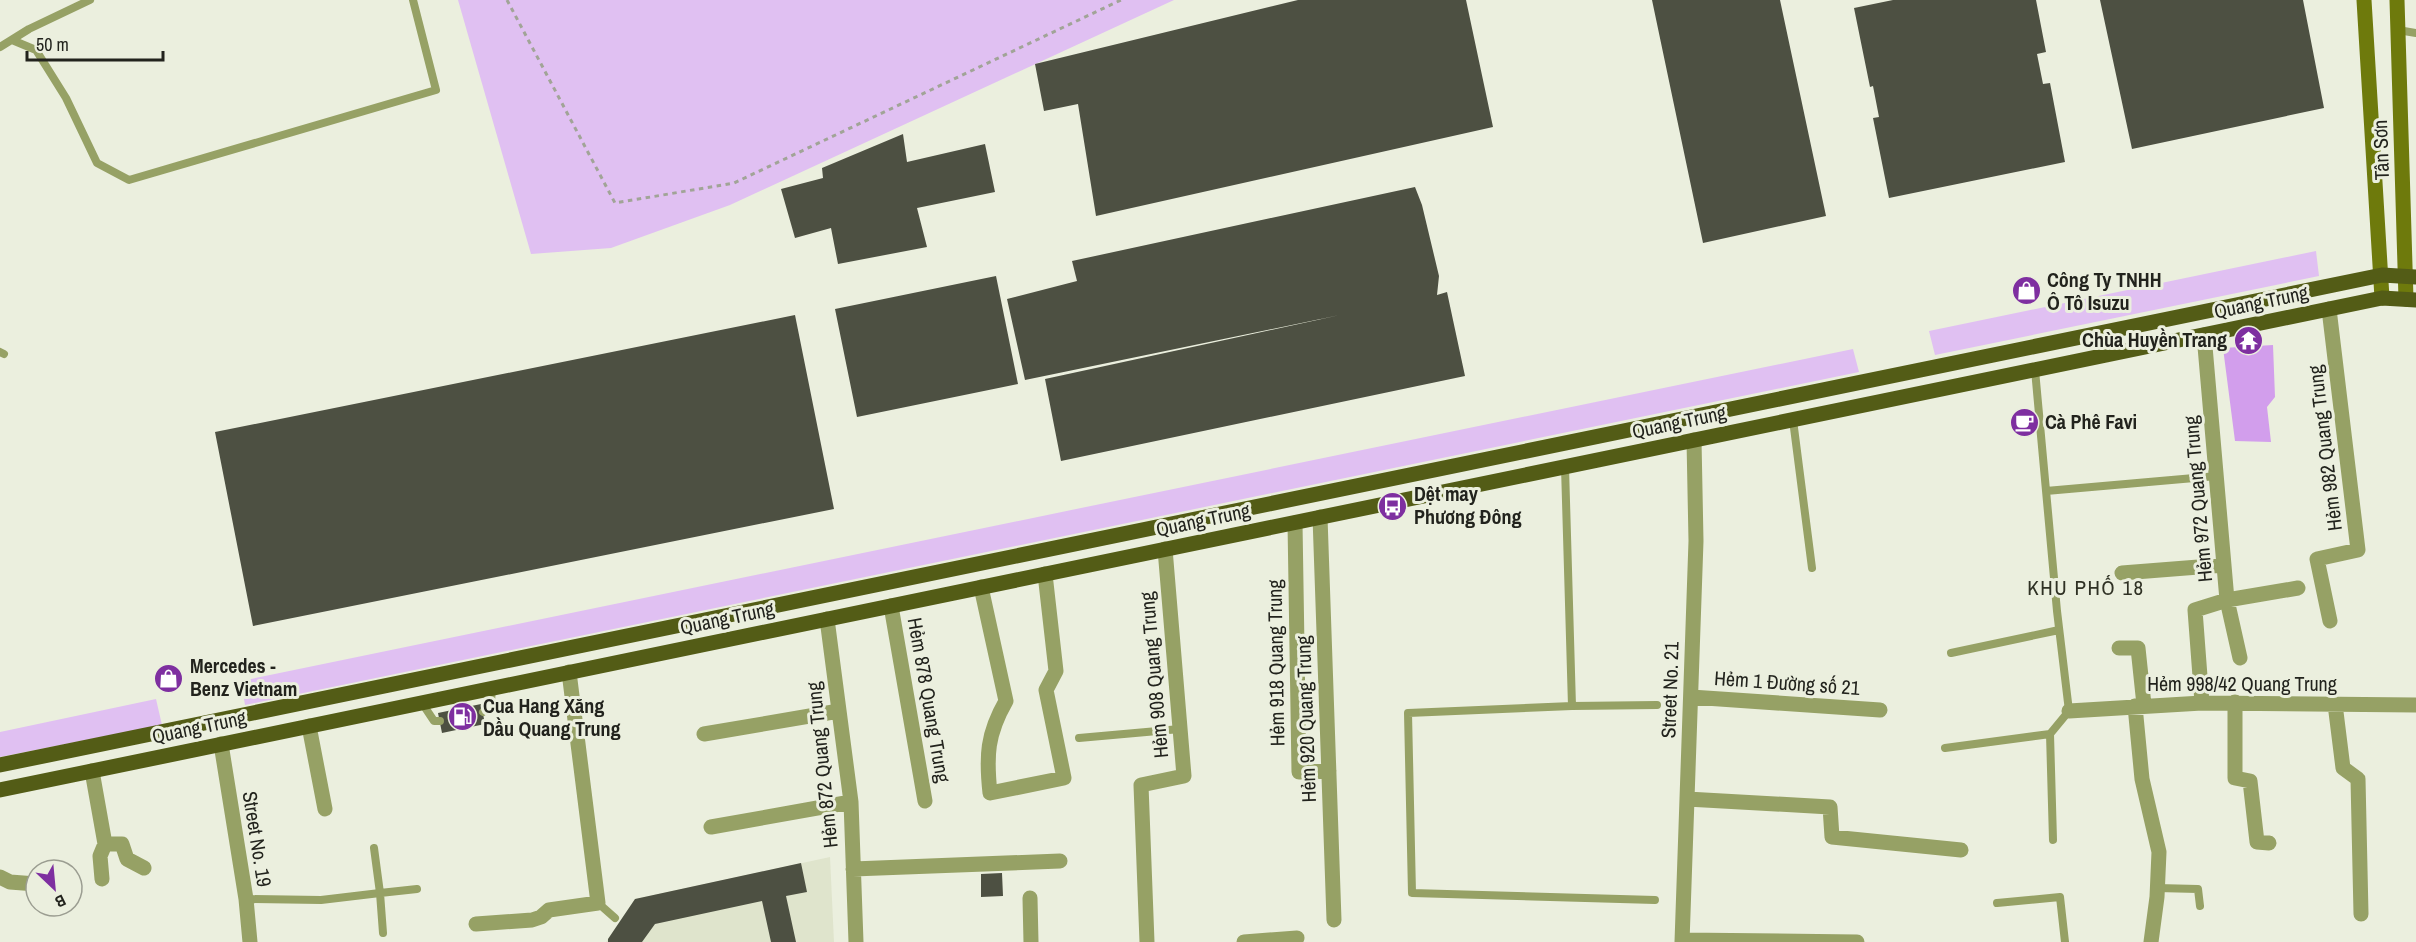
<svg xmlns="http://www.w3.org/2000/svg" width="2416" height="942" font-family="'Archivo Narrow',sans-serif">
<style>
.built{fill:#dfe4cc}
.green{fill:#e0c0f2}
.forest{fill:#d29eec}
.building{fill:#4d5042}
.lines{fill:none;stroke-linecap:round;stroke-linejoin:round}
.path{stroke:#a1a497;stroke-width:3;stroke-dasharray:4.5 4.5;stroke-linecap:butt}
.lane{stroke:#96a165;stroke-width:8}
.street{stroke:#96a165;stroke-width:15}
.secondary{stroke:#6e7a0c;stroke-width:15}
.primary{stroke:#535c16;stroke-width:15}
.labels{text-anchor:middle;stroke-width:6;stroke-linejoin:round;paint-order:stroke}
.street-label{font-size:20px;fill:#22231d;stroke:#ebefde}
.poi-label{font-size:20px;font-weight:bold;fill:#22231d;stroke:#ebefde;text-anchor:start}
.neighbourhood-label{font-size:21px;letter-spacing:1.5px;fill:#2f3124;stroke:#ebefde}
</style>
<rect width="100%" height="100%" fill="#ebefde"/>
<path class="built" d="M830,857l4,85h-228l29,-43z"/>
<path class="green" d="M458,0h716l-444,205 -119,43 -80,6z
M2316,251l3,25 -384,79 -6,-24z
M1853,349l6,23 -1614,333 -4,-24z
M156,699l6,26 -162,32v-25z"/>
<path class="forest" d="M2273,345l2,52 -8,10 4,35 -36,-1 -12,-93z"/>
<path class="building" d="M1298,0h168l27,127 -397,89 -18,-112 -34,7 -9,-47z
M1652,0h128l46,216 -123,27z
M1893,0h143l10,52 -9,2 6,30 7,-1 15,79 -176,36 -16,-80 6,-1 -6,-31 -3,1 -16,-79z
M2100,0h203l21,108 -192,41z
M903,134l4,28 78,-18 10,48 -78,16 10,39 -89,17 -7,-36 -36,10 -14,-49 42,-11 -1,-10z
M1415,187l7,18 17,71 -2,19 10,-3 18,84 -404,85 -16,-82 295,-64 -315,65 -18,-81 70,-18 -5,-20z
M996,276l22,108 -161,33 -22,-108z
M795,315l39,194 -581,117 -38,-194z
M481,704l4,20 -43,9 -4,-20z
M801,863l6,29 -21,4 10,46h-25l-9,-41 -107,23 -13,18h-34v-3l27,-40z
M1002,873l1,23 -22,1v-23z"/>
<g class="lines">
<path class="path" d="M507,0l108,203 119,-20 387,-183"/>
<path class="lane" d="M2398,30l18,3
M12,40l24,10 30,48 31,65 32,17 307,-90 -23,-90
M0,47l29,-18 61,-29
M0,352l4,2
M2035,370l22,241 12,100 -19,23 3,106
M1793,420l19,148
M1565,467l7,239
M2046,491l171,-15
M1951,653l108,-23
M422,703l12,18h6
M483,712l8,-10 1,-14
M1079,738l101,-9
M1945,748l105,-14
M2157,888l41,1 2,17
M246,899l75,1 59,-7 -6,-45
M1655,900l-243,-7 -4,-180 164,-7 85,-1
M598,903l17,15
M1997,903l63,-6 5,45
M383,933l-3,-40 37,-4"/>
<path class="street" d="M2329,309l29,241 -41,9 13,62
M2204,335l23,265 13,58
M1320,517l14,403
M1295,523l4,249 30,-1
M2122,573l102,-8
M981,587l25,114c-19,33 -20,55 -16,92l74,-15 -18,-88 10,-19 -11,-97
M891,606l34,195
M827,619l24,183 5,140
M2119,648h19l6,57
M1691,697l189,13
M2235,702v76l15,3 7,61 12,1
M2202,703l-7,-93 32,-10 71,-12
M2335,704l8,64 15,11 3,135
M2135,706l7,73 17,73 -2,45 -6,45
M2069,711l133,-8 214,2
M309,726l16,83
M704,734l135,-23
M221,744l25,155 4,43
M92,771l13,73h17l5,15 17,9
M1687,799l143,8 2,30 129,13
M711,827l140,-25
M853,869l207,-8
M0,877l10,5 26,2
M102,879l-2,-23 5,-12
M1030,898l1,44
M476,924l56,-4 9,-3 8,-7 49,-7 -29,-231
M1682,940l175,2
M1147,942l-6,-157 43,-9 -19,-227
M1244,942l53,-4
M1682,942l14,-401 -2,-101"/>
<path class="secondary" d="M2364,0l18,298
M2397,0l9,299"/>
<path class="primary" d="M0,765l2382,-490 34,2
M0,790l2382,-492 34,2"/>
</g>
<defs>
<symbol id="shop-disc" viewBox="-11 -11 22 22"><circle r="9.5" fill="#7e2fa0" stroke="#ebefde"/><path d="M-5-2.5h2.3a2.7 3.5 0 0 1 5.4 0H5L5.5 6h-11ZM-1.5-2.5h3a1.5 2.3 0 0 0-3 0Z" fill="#fff"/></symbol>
<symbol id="temple-disc" viewBox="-11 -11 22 22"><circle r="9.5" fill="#7e2fa0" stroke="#ebefde"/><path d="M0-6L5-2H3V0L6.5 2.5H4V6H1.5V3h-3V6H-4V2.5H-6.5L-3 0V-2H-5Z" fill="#fff"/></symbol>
<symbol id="cafe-disc" viewBox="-11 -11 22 22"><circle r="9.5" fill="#7e2fa0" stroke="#ebefde"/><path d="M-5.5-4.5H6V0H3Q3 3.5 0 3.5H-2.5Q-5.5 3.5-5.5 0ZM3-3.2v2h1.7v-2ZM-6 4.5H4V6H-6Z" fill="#fff"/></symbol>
<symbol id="bus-disc" viewBox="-11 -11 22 22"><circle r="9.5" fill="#7e2fa0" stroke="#ebefde"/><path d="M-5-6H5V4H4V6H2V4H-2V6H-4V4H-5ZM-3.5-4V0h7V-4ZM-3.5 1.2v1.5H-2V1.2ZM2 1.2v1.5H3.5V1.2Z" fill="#fff"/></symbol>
<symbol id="fuel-disc" viewBox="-11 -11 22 22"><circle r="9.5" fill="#7e2fa0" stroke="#ebefde"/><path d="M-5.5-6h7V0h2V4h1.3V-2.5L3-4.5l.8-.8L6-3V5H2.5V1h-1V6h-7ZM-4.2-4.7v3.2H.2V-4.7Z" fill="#fff"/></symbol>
</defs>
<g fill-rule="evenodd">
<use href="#shop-disc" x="2010" y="274" width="33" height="33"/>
<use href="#temple-disc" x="2232" y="324" width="33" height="33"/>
<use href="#cafe-disc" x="2008" y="406" width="33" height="33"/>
<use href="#bus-disc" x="1376" y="490" width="33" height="33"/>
<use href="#shop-disc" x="152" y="662" width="33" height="33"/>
<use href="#fuel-disc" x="446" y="700" width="33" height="33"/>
</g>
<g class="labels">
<g class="street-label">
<text transform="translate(2381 150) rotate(-92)" y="7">Tân Sơn</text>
<text transform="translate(2261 302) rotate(-12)" y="7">Quang Trung</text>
<text transform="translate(1679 422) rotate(-12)" y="7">Quang Trung</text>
<text transform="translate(2325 448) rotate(-97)" y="7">Hẻm 982 Quang Trung</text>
<text transform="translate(2198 499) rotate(-95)" y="7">Hẻm 972 Quang Trung</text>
<text transform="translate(1203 520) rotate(-12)" y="7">Quang Trung</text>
<text transform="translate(727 618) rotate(-12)" y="7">Quang Trung</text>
<text transform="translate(1276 663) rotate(-91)" y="7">Hẻm 918 Quang Trung</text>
<text transform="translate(1154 675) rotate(-95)" y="7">Hẻm 908 Quang Trung</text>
<text transform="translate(1787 683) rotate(4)" y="7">Hẻm 1 Đường số 21</text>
<text x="2242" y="691">Hẻm 998/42 Quang Trung</text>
<text transform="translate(1670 690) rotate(-88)" y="7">Street No. 21</text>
<text transform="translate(929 700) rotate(80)" y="7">Hẻm 878 Quang Trung</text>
<text transform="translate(1306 719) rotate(-92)" y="7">Hẻm 920 Quang Trung</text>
<text transform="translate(199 727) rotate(-12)" y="7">Quang Trung</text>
<text transform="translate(822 765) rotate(-96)" y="7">Hẻm 872 Quang Trung</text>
<text transform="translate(257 839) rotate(81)" y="7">Street No. 19</text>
</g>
<g class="poi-label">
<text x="2047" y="287">Công Ty TNHH<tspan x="2047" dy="23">Ô Tô Isuzu</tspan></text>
<text x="2227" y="347" text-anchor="end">Chùa Huyền Trang</text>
<text x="2045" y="429">Cà Phê Favi</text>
<text x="1414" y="501">Dệt may<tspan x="1414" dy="23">Phương Đông</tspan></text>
<text x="190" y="673">Mercedes -<tspan x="190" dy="23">Benz Vietnam</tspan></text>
<text x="483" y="713">Cua Hang Xăng<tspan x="483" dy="23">Dầu Quang Trung</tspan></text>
</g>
<g class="neighbourhood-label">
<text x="2086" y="595">KHU PHỐ 18</text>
</g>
</g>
<g transform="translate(54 888) rotate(154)"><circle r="28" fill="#ebefde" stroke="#9b9d91" stroke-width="1.5"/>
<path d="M0-4.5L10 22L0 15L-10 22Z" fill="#7e2fa0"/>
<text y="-9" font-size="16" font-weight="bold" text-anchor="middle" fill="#22231d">B</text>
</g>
<path d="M27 51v9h136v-9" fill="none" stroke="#22231d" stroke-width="3"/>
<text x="36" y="51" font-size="18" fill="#22231d" stroke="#ebefde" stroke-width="4.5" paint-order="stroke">50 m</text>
</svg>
